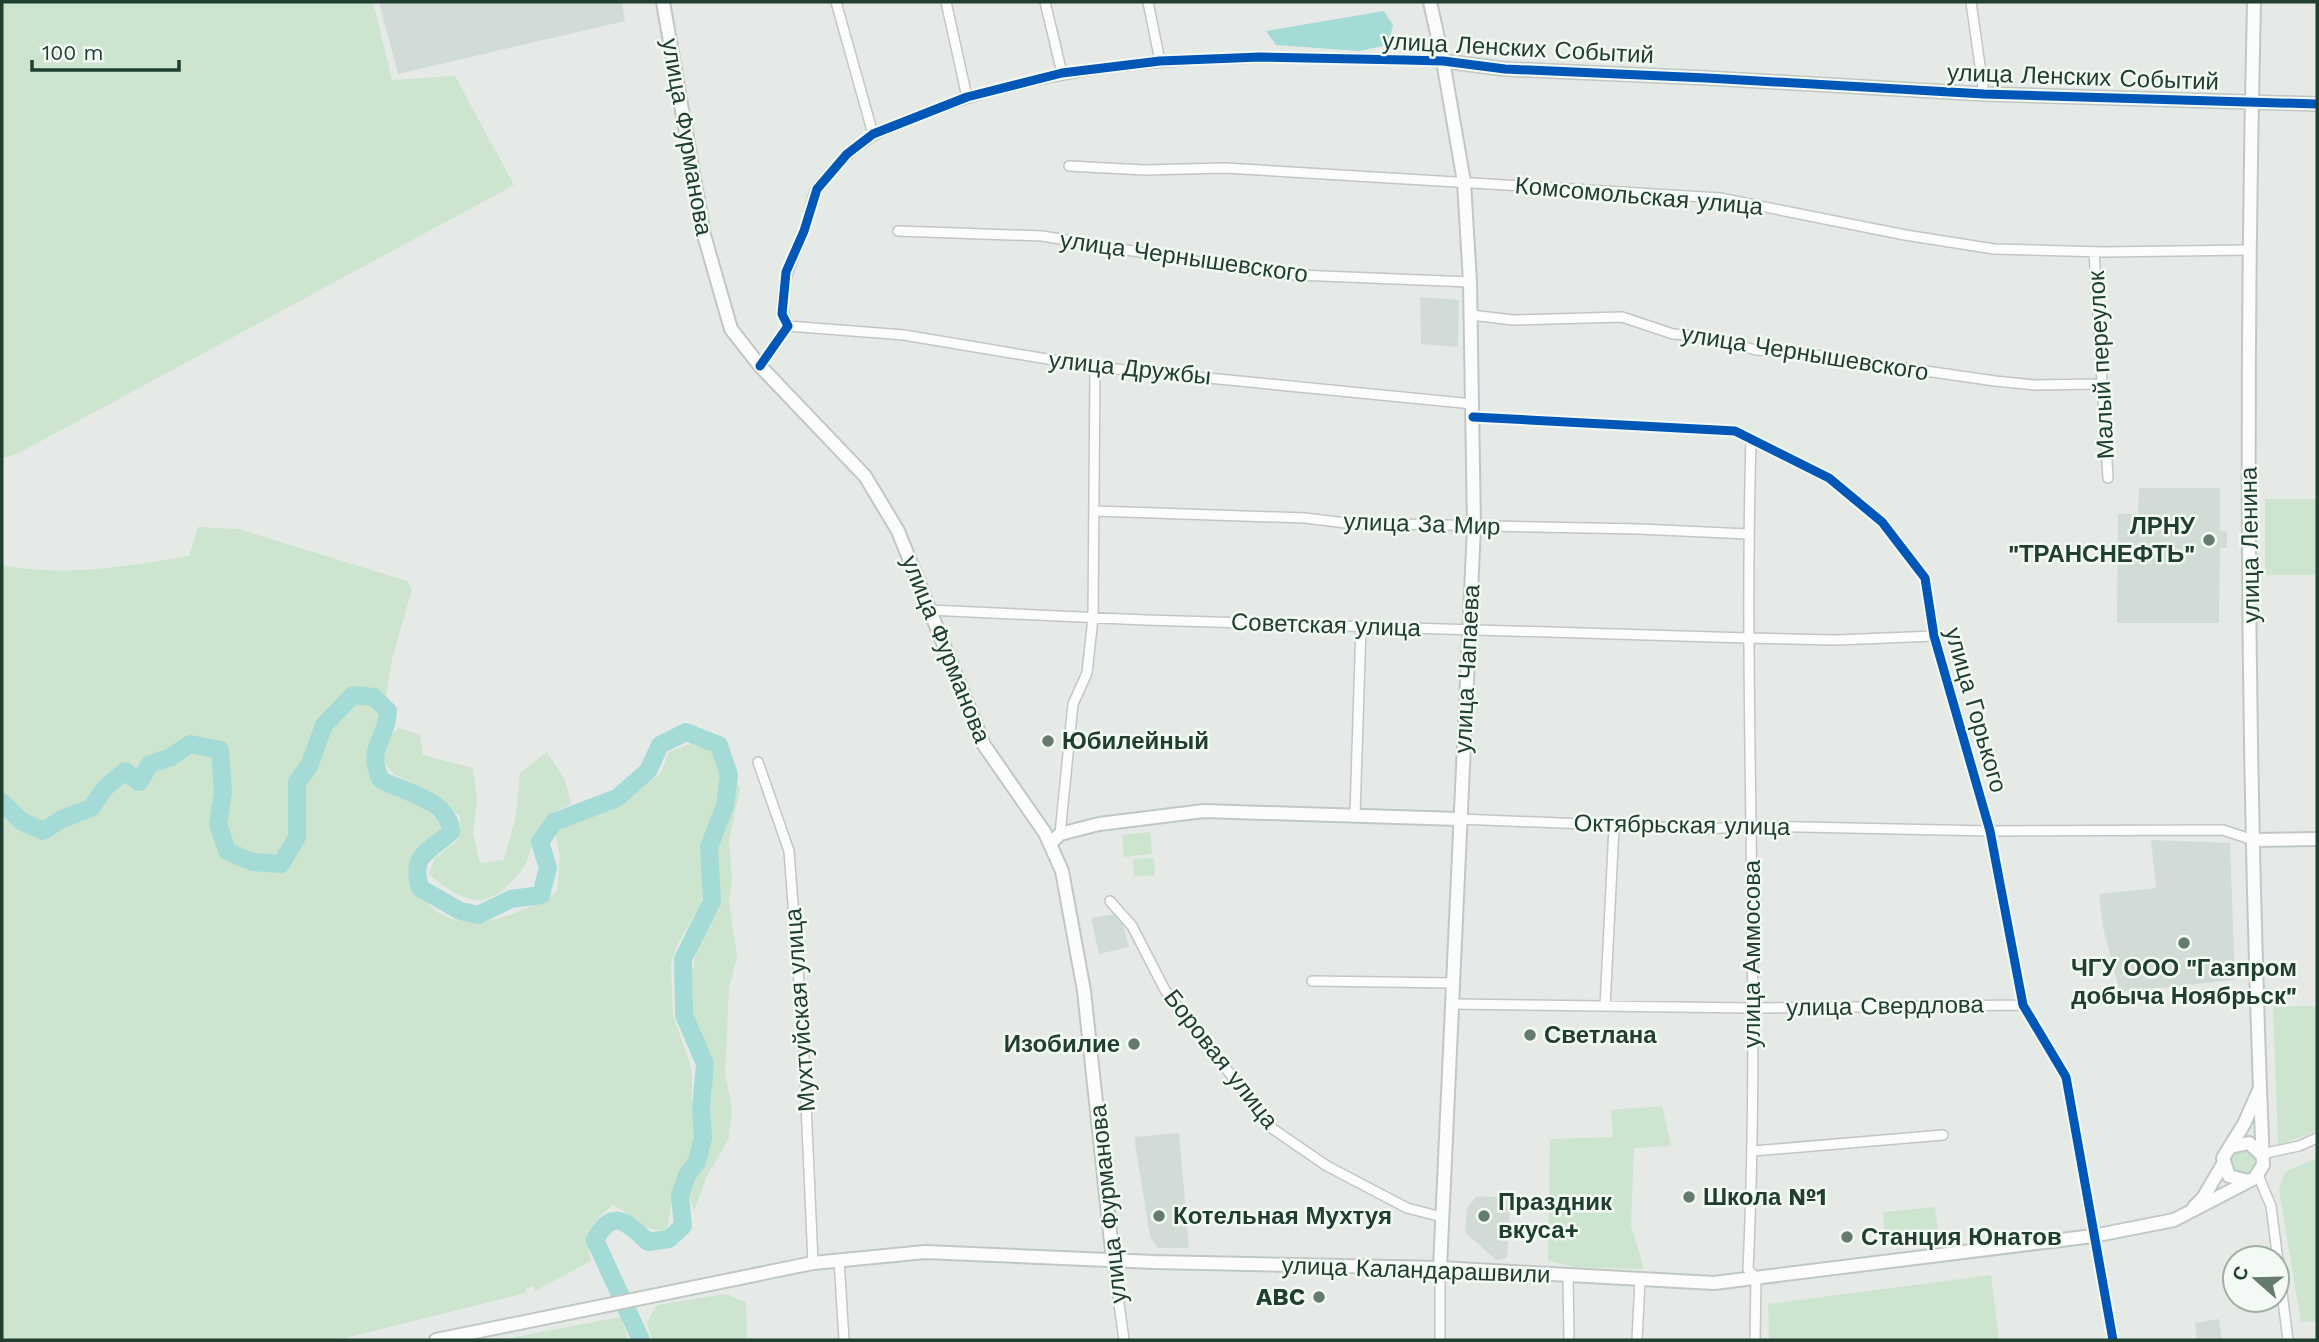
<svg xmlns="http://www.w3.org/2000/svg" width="2319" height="1342" font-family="'Work Sans',sans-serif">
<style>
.built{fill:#d2dcd6}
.green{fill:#cde4cf}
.water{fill:#a4dbd6}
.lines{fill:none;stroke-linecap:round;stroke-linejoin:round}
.river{stroke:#a4dbd6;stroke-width:18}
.street-casing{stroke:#c2c7c4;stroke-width:12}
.secondary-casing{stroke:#c0c8c4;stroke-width:16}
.street{stroke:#fbfcfb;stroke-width:9}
.secondary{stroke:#fbfcfb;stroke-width:12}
.cycleway-casing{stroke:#f3f9f4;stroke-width:13}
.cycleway{stroke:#0057b8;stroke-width:9}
.poi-dot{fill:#667b70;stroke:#f3f9f4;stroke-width:2.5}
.labels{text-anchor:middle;stroke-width:5;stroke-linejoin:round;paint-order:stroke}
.street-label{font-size:24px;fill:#213f30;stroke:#f3f9f4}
.poi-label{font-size:24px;font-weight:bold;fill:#213f30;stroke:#f3f9f4;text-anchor:start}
</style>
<rect width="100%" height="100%" fill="#e5eae7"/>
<path class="built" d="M379,2h243l3,19 -227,53z
M1420,297l39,3 -1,47 -37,-3z
M2139,488h81v43l7,1v16h-7l-1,75h-102l1,-109h20z
M2151,840l79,3 5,137 -115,12 -17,-64 -4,-34 57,-6z
M1116,914l7,10 6,23 -30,7 -8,-36z
M1179,1133l10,115h-31l-8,-12 -16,-99z
M1477,1196l34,2 -4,60 -11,2 -31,-28 2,-24z
M2219,1319l3,21h-25l-2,-17z"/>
<path class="green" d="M2,2h371l19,78 63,-4 59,109 -497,269 -15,4z
M2265,499h52v76h-52z
M198,527l41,2 168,52 5,8 -20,70 -11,70 -14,20v19l11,18 40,15 27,28c-11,12 -33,23 -35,41 -2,11 7,20 14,29 32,43 98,16 133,-8l3,-34 -4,-22 8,-11 46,-15 32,-20 19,-16 8,-21 21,-8 24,8 9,25 -21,79 4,24 -6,25 -23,40 -6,20 2,50 19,55v42l4,33 -22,44 -7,41c-23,4 -35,-16 -54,-25 -22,17 -29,28 -22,56l-56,30 -2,-5 -7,2v5l-189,47h-335v-775c65,13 122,1 187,-9z
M399,728l21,7 3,20 50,13 4,32 -4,33 7,30 24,-3 12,-45 4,-42 27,-21 18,28 6,24c-8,4 -18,7 -24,13 -16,17 -13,24 -20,43 -5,13 -13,20 -23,29 -28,23 -51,5 -75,-15l5,-15 25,-20 1,-23 -31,-25 -35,-17 -14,-16 13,-25z
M734,780l6,8 -11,52 3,40 -3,22 8,54 -8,32 -4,86 7,34 -3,30 -22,38 -13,35 -6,-21 13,-24 7,-21 4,-54 -1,-32 -18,-41 -3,-35 7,-34 19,-39v-63z
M1150,832l2,22 -28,3 -2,-22z
M1154,858l1,17 -21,1 -1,-17z
M2273,1006h44v125l-39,14z
M1662,1106l9,40 -37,2 -3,77 13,44 -70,-2 -26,-7 2,-121 63,-2 -2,-27z
M2230 1162a13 13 0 1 1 26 0a13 13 0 1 1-26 0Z
M2317,1158v163l-16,1 -22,-132 6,-18z
M1935,1207l4,33 -53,5 -3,-33z
M1991,1275l8,65h-230l-1,-36z
M725,1294l21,8 1,38h-95l-5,-18 10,-17z
M621,1317l7,23h-130z"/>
<path class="water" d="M1384,11l9,14 -5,20 -29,6 -83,-6 -10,-14z"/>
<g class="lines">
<path class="river" d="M2,802l19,19 22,10 19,-12 29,-11 14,-20 20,-17 14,11 11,-18 19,-6 21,-14 30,6 3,42 -5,32 9,27 25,11 29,2 16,-27v-55l12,-16 15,-41 29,-30 21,2 14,14c-1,31 -23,35 -7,69 23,12 69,20 70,52 -22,20 -41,22 -31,56l40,23 18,4 33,-16 30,-4 7,-27 -8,-26 14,-20 63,-24 31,-27 12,-26 26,-13 33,13 10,30 -4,31 -16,41 3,54 -29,58 1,56 21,49 -4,44 2,30 -6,24 -10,13 -7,21 3,30 -14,13 -21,3c-21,-20 -36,-35 -53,-2l46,100"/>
<defs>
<path id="street" d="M836,2l37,132
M946,2l21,95
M1045,2l17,71
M1148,2l12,59
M1971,2l13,92
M1069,166l76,4 80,-2 495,30 185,37 89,14 109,3 146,-2
M898,231l144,5 231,38 197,8
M2094,252l14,226
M1471,315l42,5 109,-3 51,17 30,2 53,14 58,5 181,26 40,4 65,-1
M788,326l116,9 191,32 378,37
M760,366l28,-40c-15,-32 5,-65 16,-95 5,-13 6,-29 12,-41 4,-7 12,-14 17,-20 27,-31 51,-41 88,-55 167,-67 346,-59 522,-54
M1473,417l262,14 94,47 53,44 43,56 9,58 56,195 33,174 43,72 47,263
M1751,439c-8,276 10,553 -3,830l8,9 -1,62
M1095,511l210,7 41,5 293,6 109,5
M929,610l216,10 602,18 90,2 97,-4
M758,762l31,89 14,184 10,228
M1355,814l6,-188
M1459,819l249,10 43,-3 239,5 233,-1 30,10
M1060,834l13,-130 14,-31 6,-55 2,-251
M1110,901l22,25 33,64 108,139 54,37 80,42 35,9
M1312,981l141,2
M1453,1004l299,4 271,-3
M1605,1006l9,-179
M1753,1151l190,-16
M2261,1154l38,-8 18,-8
M2258,1175l13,31 17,134
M839,1259l5,81
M1113,1260l11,80
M1440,1268v72
M1568,1276l1,64
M1637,1340l3,-60"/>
<path id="secondary" d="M663,2l41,233 27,94 29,37 105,110 33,55 86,214 61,88 17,38 22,120 29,269
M1430,2l13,59 21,121 6,100 4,245 -34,741
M1443,61l62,8 202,9 277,16 333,10
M2253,840l64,-1
M1051,843l9,-9 39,-10 105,-13 255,8
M2230,1147l19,-4 12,11
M2248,1181l-19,-5 -6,-18 21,-34 16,-36
M2194,1207l9,-9 20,-34
M436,1340l377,-77 112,-11 229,10 286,6 274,15 379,-47 81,-16 81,-42 8,-13c-16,-387 -18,-776 -9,-1163"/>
</defs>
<use href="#street" class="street-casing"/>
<use href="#secondary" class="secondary-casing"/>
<use href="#street" class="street"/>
<use href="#secondary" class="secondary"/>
<defs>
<path id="cycleway" d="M760,366l28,-40 -6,-12 4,-42 18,-41 13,-42 30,-35 26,-20 94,-37 95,-24 98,-12 100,-4 145,3 38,1 62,8 202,9 277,16 333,10
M1473,417l262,14 94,47 53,44 43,56 9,58 56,195 33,174 43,72 47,263"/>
</defs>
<use href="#cycleway" class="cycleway-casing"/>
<use href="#cycleway" class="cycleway"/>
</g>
<g class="poi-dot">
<circle cx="2209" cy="540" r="7"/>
<circle cx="1048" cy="741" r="7"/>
<circle cx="2184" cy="943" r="7"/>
<circle cx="1530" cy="1035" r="7"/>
<circle cx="1134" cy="1044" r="7"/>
<circle cx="1689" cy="1197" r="7"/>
<circle cx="1159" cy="1216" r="7"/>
<circle cx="1484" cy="1216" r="7"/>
<circle cx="1847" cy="1237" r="7"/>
<circle cx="1319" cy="1297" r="7"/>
</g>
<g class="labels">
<g class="street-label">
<text transform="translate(1518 48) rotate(3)" y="8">улица Ленских Событий</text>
<text transform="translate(2083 77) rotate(2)" y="8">улица Ленских Событий</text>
<text transform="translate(687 137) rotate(80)" y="8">улица Фурманова</text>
<text transform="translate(1639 196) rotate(5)" y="8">Комсомольская улица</text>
<text transform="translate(1184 257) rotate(8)" y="8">улица Чернышевского</text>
<text transform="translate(1805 353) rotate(9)" y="8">улица Чернышевского</text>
<text transform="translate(2101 365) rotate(-93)" y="8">Малый переулок</text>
<text transform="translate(1130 368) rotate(6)" y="8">улица Дружбы</text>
<text transform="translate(1422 524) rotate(2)" y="8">улица За Мир</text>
<text transform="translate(2250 545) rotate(-91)" y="8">улица Ленина</text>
<text transform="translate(1326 625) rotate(2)" y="8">Советская улица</text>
<text transform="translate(946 649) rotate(68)" y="8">улица Фурманова</text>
<text transform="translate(1467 669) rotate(-87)" y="8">улица Чапаева</text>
<text transform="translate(1976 710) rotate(74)" y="8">улица Горького</text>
<text transform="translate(1682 825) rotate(1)" y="8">Октябрьская улица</text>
<text transform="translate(1752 954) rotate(-90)" y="8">улица Аммосова</text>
<text transform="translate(1885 1006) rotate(-1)" y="8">улица Свердлова</text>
<text transform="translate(800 1010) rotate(-94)" y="8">Мухтуйская улица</text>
<text transform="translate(1221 1059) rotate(52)" y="8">Боровая улица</text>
<text transform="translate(1108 1204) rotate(-96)" y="8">улица Фурманова</text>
<text transform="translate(1416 1270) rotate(2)" y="8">улица Каландарашвили</text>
</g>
<g class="poi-label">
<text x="2195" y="534" text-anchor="end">ЛРНУ<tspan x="2195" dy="28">"ТРАНСНЕФТЬ"</tspan></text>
<text x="1062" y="749">Юбилейный</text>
<text x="2184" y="976" text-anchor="middle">ЧГУ ООО "Газпром<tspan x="2184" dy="28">добыча Ноябрьск"</tspan></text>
<text x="1544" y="1043">Светлана</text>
<text x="1120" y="1052" text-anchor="end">Изобилие</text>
<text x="1703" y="1205">Школа №1</text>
<text x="1498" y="1210">Праздник<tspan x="1498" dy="28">вкуса+</tspan></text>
<text x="1173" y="1224">Котельная Мухтуя</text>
<text x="1861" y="1245">Станция Юнатов</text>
<text x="1305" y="1305" text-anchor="end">ABC</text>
</g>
</g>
<rect width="2319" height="1342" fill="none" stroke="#213f30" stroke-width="7"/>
<g transform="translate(2256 1279) rotate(290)"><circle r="33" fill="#f3f9f4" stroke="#9fafa6" stroke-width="2"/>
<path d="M0-5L12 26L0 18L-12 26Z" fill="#667b70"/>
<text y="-10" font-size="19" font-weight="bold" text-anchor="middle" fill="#213f30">С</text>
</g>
<path d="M32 60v10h147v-10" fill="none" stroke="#213f30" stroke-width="3.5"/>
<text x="42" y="60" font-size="21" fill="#213f30" stroke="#f3f9f4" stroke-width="5" paint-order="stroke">100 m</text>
</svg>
